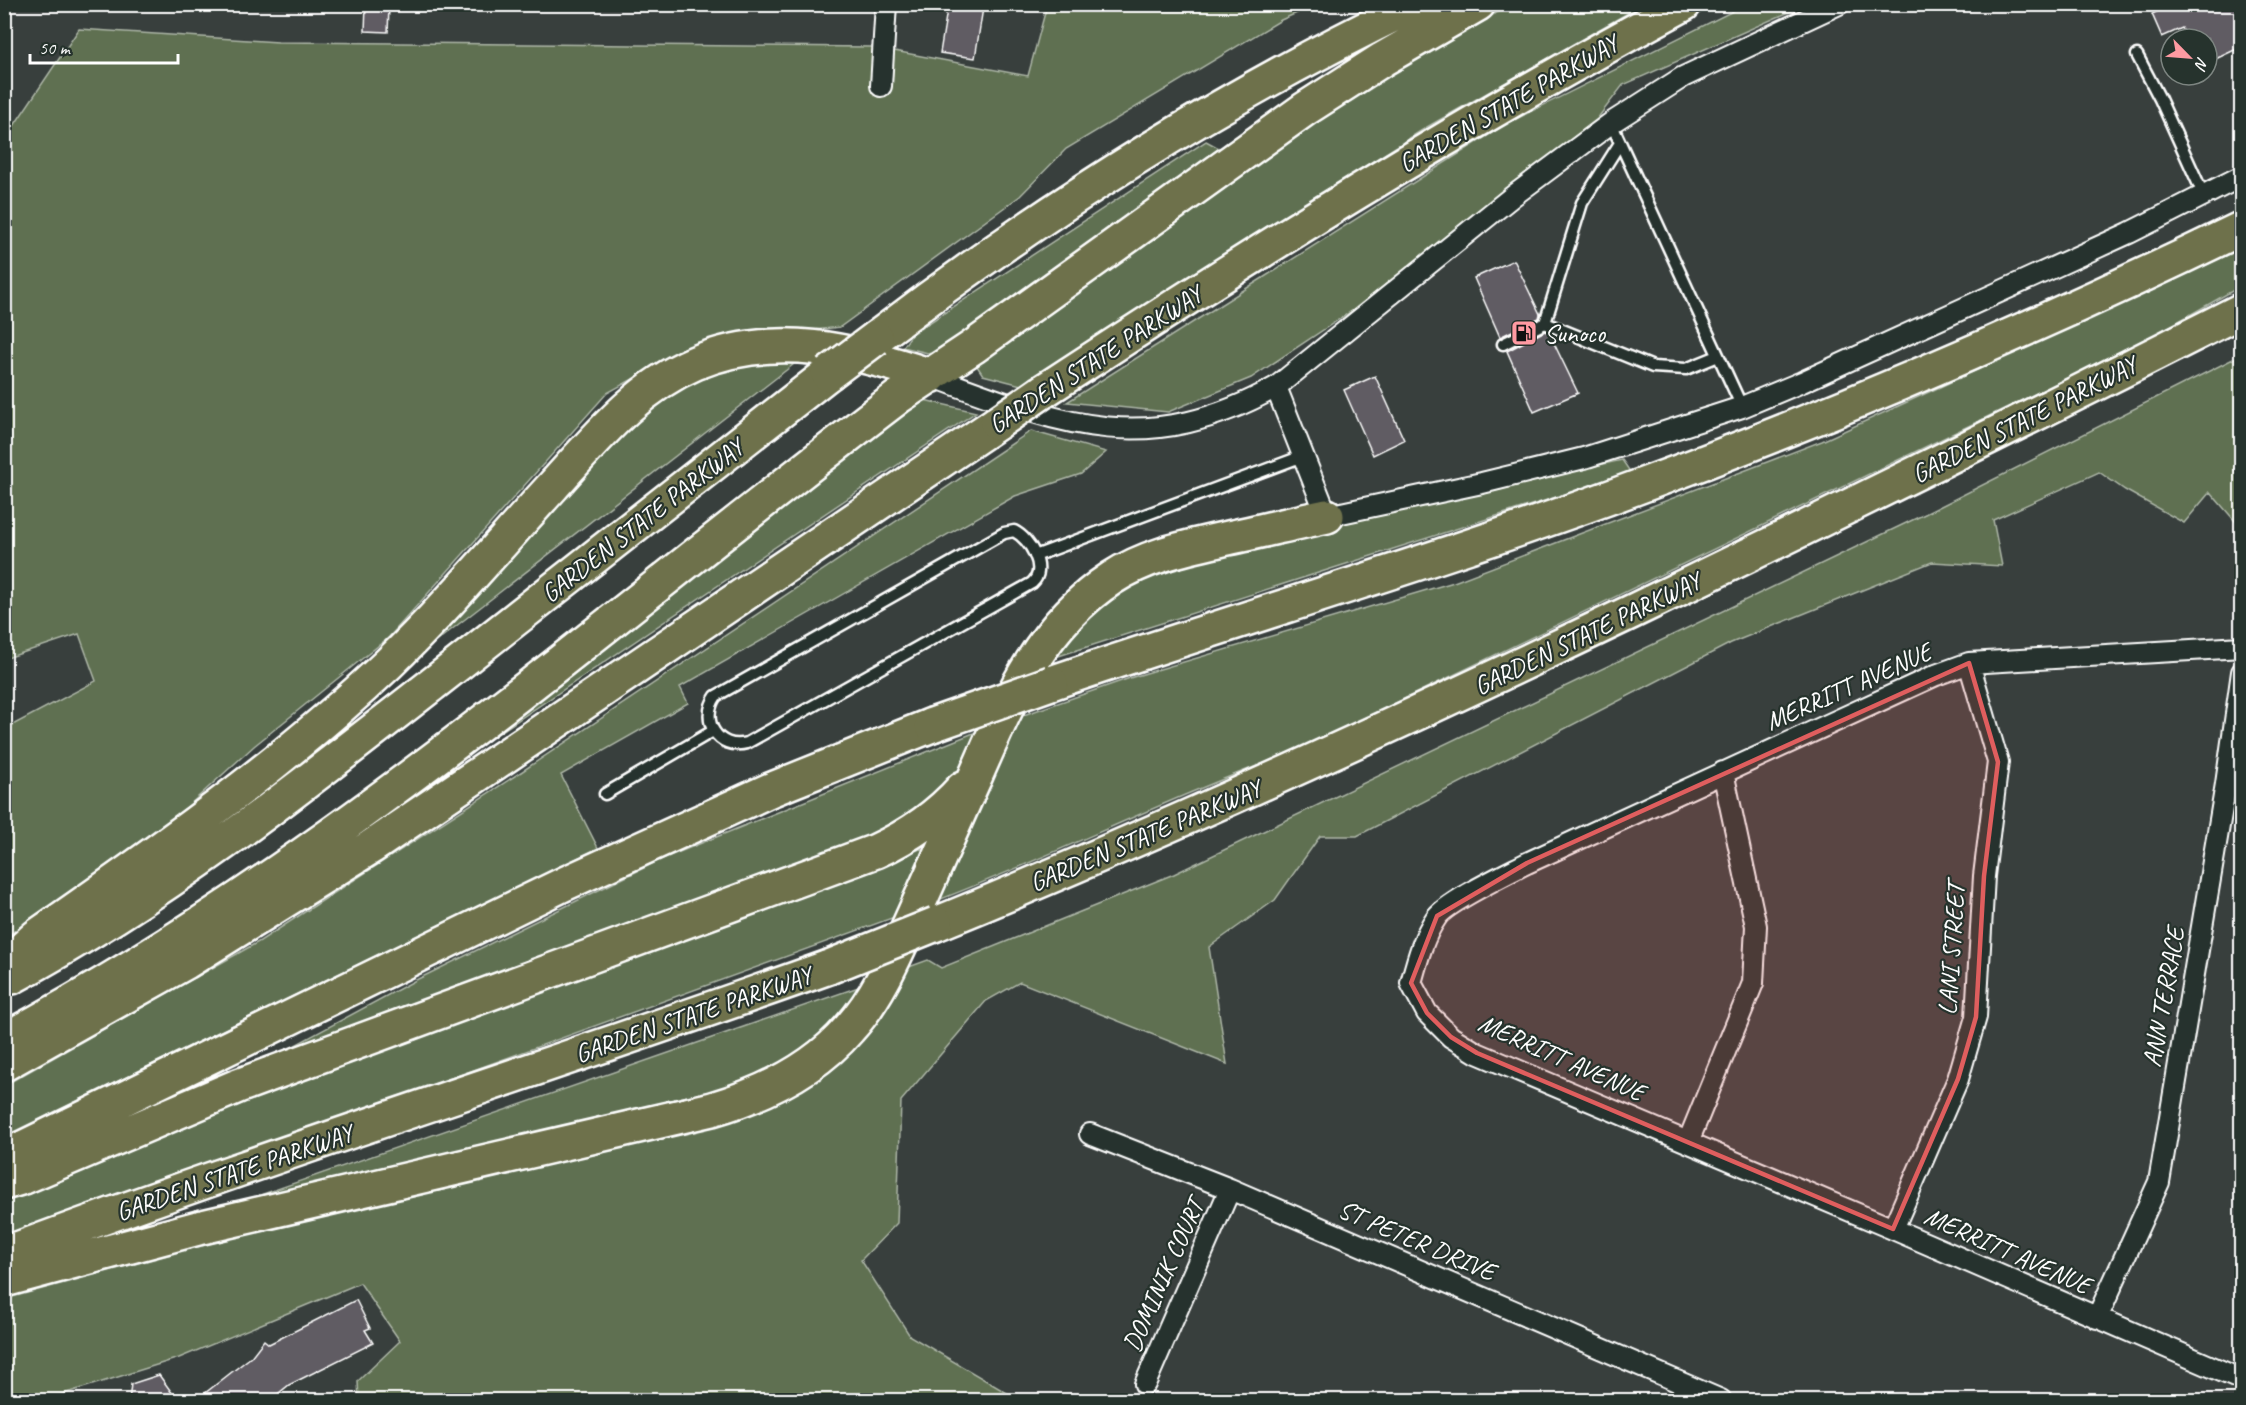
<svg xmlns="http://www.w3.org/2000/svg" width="2246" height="1405" font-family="Caveat,sans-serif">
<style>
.green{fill:#5e6f51;stroke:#aeb7a8;stroke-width:1.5}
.building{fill:#615b63;stroke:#fff;stroke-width:1.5}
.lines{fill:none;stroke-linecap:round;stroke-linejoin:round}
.lane-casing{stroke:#fff;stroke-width:15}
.street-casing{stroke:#fff;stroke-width:24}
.highway-casing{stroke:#fff;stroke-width:38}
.lane{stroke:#26332d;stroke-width:10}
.street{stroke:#26332d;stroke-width:20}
.highway{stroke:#6e714b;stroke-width:33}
.highway-bridge-casing{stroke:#fff;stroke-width:38;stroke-linecap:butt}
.highway-bridge{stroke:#6e714b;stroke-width:33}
.marked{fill:#e05e5e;fill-opacity:0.2;stroke:#e05e5e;stroke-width:4.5;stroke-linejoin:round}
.labels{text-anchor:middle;stroke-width:4.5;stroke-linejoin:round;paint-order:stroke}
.street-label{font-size:26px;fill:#fff;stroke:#26332d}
.poi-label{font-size:26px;fill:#fff;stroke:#26332d;text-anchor:start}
</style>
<rect width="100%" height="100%" fill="#383f3d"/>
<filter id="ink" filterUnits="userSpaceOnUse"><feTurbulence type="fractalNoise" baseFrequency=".0167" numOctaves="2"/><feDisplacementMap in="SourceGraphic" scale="12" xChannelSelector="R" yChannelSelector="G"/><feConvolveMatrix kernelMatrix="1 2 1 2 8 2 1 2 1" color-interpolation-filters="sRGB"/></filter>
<g filter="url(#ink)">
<path class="green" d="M1047,5h268l-34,15 -215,129 -46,47 -180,131 -143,17 -90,49 -218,244 -135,109 -112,102 -137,89v-208l91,-48 -17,-47 -75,25 1,-520 74,-110 199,13 595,5 155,29z
M1512,5h130l-215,122 -406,258 -38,-10 -10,-15 371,-271z
M1745,5h60l-182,80 -26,34 -244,191 -102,68 -83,34 -101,-10 439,-278z
M1206,141l15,8 -285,206 -33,-8 9,-13z
M2241,249v37l-101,57 -850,411c-123,43 -239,104 -362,150l81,-184 124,-43 321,-95 368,-141z
M807,354l-432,335 255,-275 79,-47z
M2241,355v92l-7,22 7,11v48l-31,-36 -26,31 -59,-33 -26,-18 -106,48 9,46 -70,-4 -201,81 -374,193h-37l-45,64 -66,47 18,117 -207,-82 -34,19 -85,100 -4,122 -36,37 49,76 109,64h-660l-1,-19 42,-40 -40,-58 -181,75 -135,42h-39v-101l420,-113 367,-102 106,-113 30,-11 13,8 233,-94 751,-360z
M924,400l52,12 -553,372 480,-383z
M1031,431l75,21 -25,22 -66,22 -335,191 8,16 -127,72 37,73 -593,288v-51l255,-144 261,-169z
M1622,460l9,13 -588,188 81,-78 61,-23 199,-48z
M986,728l-15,33 -34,39 -53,37 -637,234 167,-90 248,-122z
M923,848l-20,66 -457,166 -441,156 -1,-36 395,-160z
M870,983l-73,80 -74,36 -483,103z"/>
<path class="building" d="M948,4l35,4 -8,50 -35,-5z
M2173,4h68v43l-34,16v-24h-20l-5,-11 -20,9 -10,-23z
M366,6l23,1 -1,25 -23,-1z
M1514,260l26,54 -1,4 -39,19 -26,-59z
M1545,331l4,2 29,60 -44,19 -27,-61z
M1375,376l29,64 -31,15 -29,-65z
M356,1300l14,28 -5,2 8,13 -84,42 -20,16h-74l56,-44 13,-17 5,4z
M159,1375l19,26h-49l2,-17z"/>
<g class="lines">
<defs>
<path id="lane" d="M2137,55l23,44 44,97
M1611,123l131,284
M1545,323l108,44 33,2 32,-13
M1503,344l42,-21 37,-120 38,-60
M1014,531c16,8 34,38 18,52l-285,160c-29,8 -48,-23 -31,-47l288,-163z
M1035,556l268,-100
M605,794l108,-63"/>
<path id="street" d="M881,86l5,-82
M931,376c129,48 214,84 345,11l237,-191 98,-73 72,-46 156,-73
M1276,387l51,129 155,-33 102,-25 158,-51 60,-25 327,-149 113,-57
M2242,647l-273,16 -33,12 -409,188c-19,10 -82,40 -91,55 -13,19 -19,43 -25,65l16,30 24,24 26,16 416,176 349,151
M1090,1134l140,55 491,211
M1688,1142l65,-159 3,-57 -33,-154
M1893,1229l65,-150 18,-62 8,-141 14,-114 -29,-99
M2097,1318l62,-136 67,-398 16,-112
M1145,1384l85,-195"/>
<path id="highway" d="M876,338c168,-128 349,-243 540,-334
M1042,392c209,-137 421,-269 642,-388
M1051,683c194,-66 392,-124 584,-195 207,-76 409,-164 607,-260
M936,924c235,-96 466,-202 695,-312 204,-98 408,-199 611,-302
M4,966l33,-30c122,-85 243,-170 351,-272 58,-56 110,-118 164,-177 43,-47 84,-99 143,-124 79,-33 159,-13 236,13
M12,977c151,-81 288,-189 422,-294 132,-103 263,-206 394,-309
M4,1040c326,-174 602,-421 894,-643l75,-50 332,-238 78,-50 95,-55
M4,1064l182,-102 185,-115 626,-424
M4,1157l560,-273 206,-94 162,-65
M4,1183l20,-6 214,-91 638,-235c33,-15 62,-35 87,-63
M4,1254c273,-102 551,-189 825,-287
M4,1280l194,-52 514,-119c51,-15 102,-39 137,-80 30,-33 47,-75 65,-115 21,-46 41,-93 62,-139 33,-75 64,-150 136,-197 35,-23 76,-31 116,-40 33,-7 66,-15 99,-22"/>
</defs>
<use href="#lane" class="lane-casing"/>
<use href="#street" class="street-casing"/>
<use href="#highway" class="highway-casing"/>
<use href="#lane" class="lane"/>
<use href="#street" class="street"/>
<use href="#highway" class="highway"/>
<defs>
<path id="highway-bridge" d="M828,374l48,-36
M997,423l45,-31
M932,725l119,-42
M829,967l107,-43"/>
</defs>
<use href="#highway-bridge" class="highway-bridge-casing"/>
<use href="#highway-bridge" class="highway-bridge"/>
</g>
</g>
<path class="marked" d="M1969,663l29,99 -14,114 -8,141 -18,62 -65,150 -416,-176 -26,-16 -24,-24 -16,-30 26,-67 90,-53z"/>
<defs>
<symbol id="fuel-square" viewBox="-11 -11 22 22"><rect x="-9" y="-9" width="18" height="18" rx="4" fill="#ff9aa2" stroke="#26332d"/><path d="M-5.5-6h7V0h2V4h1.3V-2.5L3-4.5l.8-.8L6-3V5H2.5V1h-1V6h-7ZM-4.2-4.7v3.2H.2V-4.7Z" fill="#111"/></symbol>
</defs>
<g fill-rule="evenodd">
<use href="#fuel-square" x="1509" y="318" width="30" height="30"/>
</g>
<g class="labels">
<g class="street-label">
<text transform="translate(1508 103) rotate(-30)" y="9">GARDEN STATE PARKWAY</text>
<text transform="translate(1095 359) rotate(-33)" y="9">GARDEN STATE PARKWAY</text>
<text transform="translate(2024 419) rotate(-27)" y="9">GARDEN STATE PARKWAY</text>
<text transform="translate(642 520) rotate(-38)" y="9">GARDEN STATE PARKWAY</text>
<text transform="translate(1587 633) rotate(-26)" y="9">GARDEN STATE PARKWAY</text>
<text transform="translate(1848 686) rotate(-24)" y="9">MERRITT AVENUE</text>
<text transform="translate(1145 835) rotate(-23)" y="9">GARDEN STATE PARKWAY</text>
<text transform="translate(1951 949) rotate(-86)" y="9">LANI STREET</text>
<text transform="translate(2163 997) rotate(-80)" y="9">ANN TERRACE</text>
<text transform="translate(693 1014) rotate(-19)" y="9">GARDEN STATE PARKWAY</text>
<text transform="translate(1562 1057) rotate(24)" y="9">MERRITT AVENUE</text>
<text transform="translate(234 1172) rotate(-19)" y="9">GARDEN STATE PARKWAY</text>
<text transform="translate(1417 1240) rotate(23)" y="9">ST PETER DRIVE</text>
<text transform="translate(2008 1250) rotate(24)" y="9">MERRITT AVENUE</text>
<text transform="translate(1163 1275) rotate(-66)" y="9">DOMINIK COURT</text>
</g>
<g class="poi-label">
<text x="1544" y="342">Sunoco</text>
</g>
</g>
<rect width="2246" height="1405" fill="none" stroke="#26332d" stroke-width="24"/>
<rect x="12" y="12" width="2222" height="1381" fill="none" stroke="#fff" stroke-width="2" filter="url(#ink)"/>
<g transform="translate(2189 57) rotate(115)"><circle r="28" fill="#26332d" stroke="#7d8581" stroke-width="1.5"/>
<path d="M0-4.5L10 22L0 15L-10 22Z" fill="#ff9aa2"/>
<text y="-9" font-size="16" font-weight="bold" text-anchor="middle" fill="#ffffff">N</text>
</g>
<path d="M30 54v9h148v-9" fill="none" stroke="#ffffff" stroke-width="3"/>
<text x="39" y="54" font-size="18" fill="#ffffff" stroke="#26332d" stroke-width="4.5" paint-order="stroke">50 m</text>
</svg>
